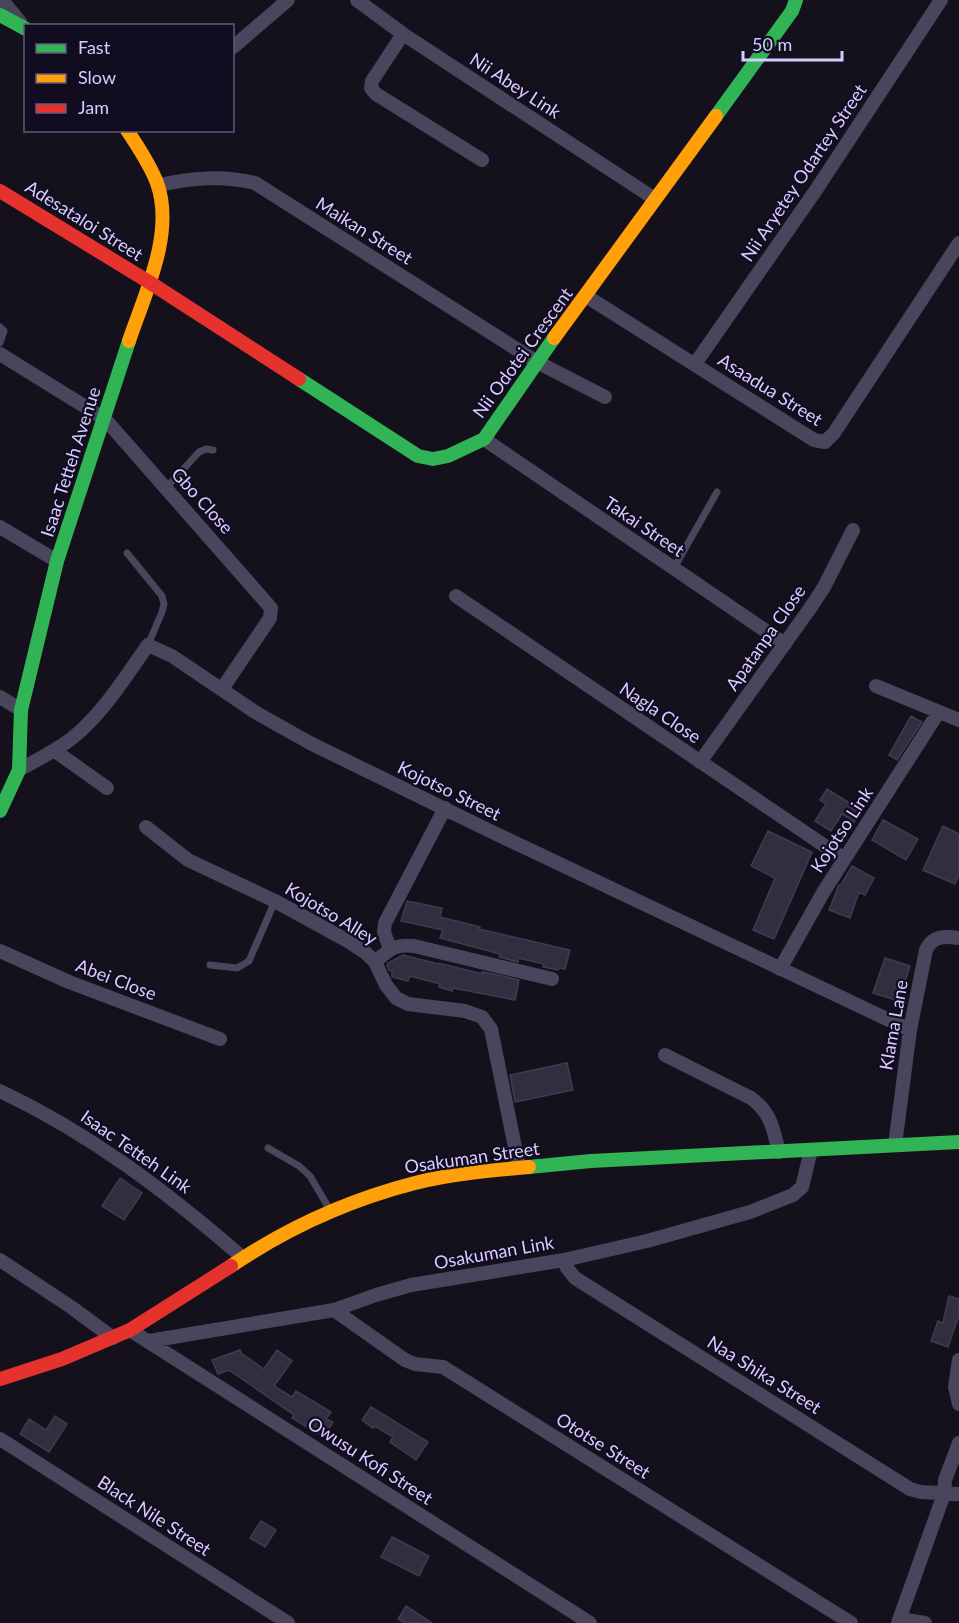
<svg xmlns="http://www.w3.org/2000/svg" width="959" height="1623" font-family="Lato,sans-serif">
<style>
.building{fill:#322e3f;stroke:#413a51;stroke-width:1.5}
.lines{fill:none;stroke-linecap:round;stroke-linejoin:round}
.lane{stroke:#49455d;stroke-width:7}
.street{stroke:#49455d;stroke-width:14}
.fast{stroke:#30b455;stroke-width:14}
.slow{stroke:#ff9f0a;stroke-width:14}
.jam{stroke:#e5322d;stroke-width:14}
.labels{text-anchor:middle;stroke-width:4.5;stroke-linejoin:round;paint-order:stroke}
.street-label{font-size:18px;fill:#d8ccff;stroke:#120c21}
</style>
<rect width="100%" height="100%" fill="#14111c"/>
<path class="building" d="M911,716l11,6 -25,38 -8,-5z
M827,789l35,22 -8,11 -12,-8 -11,17 -16,-10 11,-17 -6,-4z
M883,820l35,19 -12,21 -34,-20z
M943,826l16,8v41l-4,9 -32,-14z
M768,831l44,21 -38,87 -21,-9 22,-52 -24,-12z
M852,866l22,12 -9,17 -6,-3 -9,26 -21,-8 10,-25h2z
M407,901l35,7 -2,9 40,10 -1,2 91,21 -5,19 -6,-1 -1,2 -15,-3 1,-3 -26,-6v4l-19,-5 1,-3 -60,-16 3,-8 -42,-9z
M403,955l35,9 1,-1 43,11v-2l12,2 25,6 -4,20 -62,-12 -1,3 -13,-4 1,-3 -30,-8 -2,5 -16,-4v-6l-3,-1 -2,-4 1,-3z
M885,958l25,8 -11,35 -26,-8z
M567,1063l6,27 -58,12 -5,-27z
M120,1178l22,15 -18,27 -22,-14z
M949,1296l10,3v16l-11,32 -17,-6 7,-20 5,2z
M240,1350l1,3 23,16 13,-19 15,11 -18,25 18,11 4,-6 35,21 -5,7 7,3 -9,15 -32,-19 2,-3 -65,-45 -11,4 -6,-14z
M371,1407l57,35 -12,18 -26,-18 3,-5 -18,-11 -2,2 -11,-8z
M55,1416l12,8 -18,28 -29,-18 9,-15 17,11z
M261,1521l15,9 -11,17 -15,-9z
M392,1537l37,19 -10,20 -38,-19z
M406,1606l26,17h-28l-6,-4z"/>
<g class="lines">
<path class="lane" d="M0,327l4,4 -4,12
M166,488l33,-36 7,-3 7,1
M127,553l35,43 2,8 -2,8 -14,33
M674,568l43,-76
M210,965l27,3 12,-7 26,-60
M268,1148l31,18 11,10 20,34"/>
<path class="street" d="M2,0l18,22
M357,0l46,34 252,165
M403,34l-31,47 -1,7 5,6 106,66
M232,48l56,-48
M159,185c33,-7 63,-10 96,-2l282,179 68,35
M586,296l228,144 11,2 9,-9 125,-190
M0,354l105,65 166,189 -1,10 -48,71
M695,364l121,-174 125,-190
M484,439l301,205
M0,527l57,34
M456,596l388,263
M876,686l83,34
M0,697l21,13
M55,751l52,37
M700,762l111,-155 13,-20 29,-57
M19,770c18,-10 36,-19 52,-31 32,-25 54,-62 77,-94l24,11 83,56 55,31 178,87 422,200
M146,827l42,33 87,41 71,39 20,13 9,9 11,23 10,13 12,6 57,7 17,6 9,12 28,138
M390,949l-6,-17 1,-9 60,-115
M0,951l69,31 151,57
M375,962c15,-13 19,-18 39,-16l138,33
M780,969l44,-78 114,-178
M665,1055l86,43c20,15 22,30 28,54
M0,1091c91,43 167,101 242,166
M895,1145l15,-115 16,-80c7,-15 19,-14 33,-12
M0,1260l71,47 42,31
M564,1260l3,8 8,10 335,211 11,3 38,2
M334,1310l71,50 10,4 28,3 408,256
M130,1330l460,293
M149,1341l185,-31 42,-15 35,-10 153,-25 83,-19 103,-29 43,-17 9,-8 9,-37
M959,1360l-4,27 4,17
M0,1439l288,184
M900,1619l25,4
M898,1623l46,-129 1,-14 14,-37"/>
<path class="fast" d="M0,15l26,14
M716,116l76,-105 4,-11
M299,379l119,77 15,3 15,-3 36,-17 70,-101
M0,811l19,-41 2,-60 36,-149 72,-220
M529,1167l62,-6 368,-19"/>
<path class="slow" d="M127,130c11,17 23,34 30,53 18,50 -12,110 -28,158
M554,338l162,-222
M231,1266c56,-38 118,-66 184,-83 34,-9 79,-13 114,-16"/>
<path class="jam" d="M0,191l149,91 150,97
M0,1379l62,-20 68,-29 101,-64"/>
</g>
<g class="labels">
<g class="street-label">
<text transform="translate(515 86) rotate(33)" y="6">Nii Abey Link</text>
<text transform="translate(804 173) rotate(-56)" y="6">Nii Aryetey Odartey Street</text>
<text transform="translate(84 221) rotate(32)" y="6">Adesataloi Street</text>
<text transform="translate(364 231) rotate(32)" y="6">Maikan Street</text>
<text transform="translate(523 353) rotate(-54)" y="6">Nii Odotei Crescent</text>
<text transform="translate(770 390) rotate(32)" y="6">Asaadua Street</text>
<text transform="translate(71 462) rotate(-72)" y="6">Isaac Tetteh Avenue</text>
<text transform="translate(202 501) rotate(48)" y="6">Gbo Close</text>
<text transform="translate(644 527) rotate(34)" y="6">Takai Street</text>
<text transform="translate(766 638) rotate(-55)" y="6">Apatanpa Close</text>
<text transform="translate(660 713) rotate(34)" y="6">Nagla Close</text>
<text transform="translate(449 791) rotate(26)" y="6">Kojotso Street</text>
<text transform="translate(842 830) rotate(-57)" y="6">Kojotso Link</text>
<text transform="translate(331 914) rotate(31)" y="6">Kojotso Alley</text>
<text transform="translate(116 980) rotate(21)" y="6">Abei Close</text>
<text transform="translate(894 1025) rotate(-80)" y="6">Klama Lane</text>
<text transform="translate(136 1152) rotate(35)" y="6">Isaac Tetteh Link</text>
<text transform="translate(472 1158) rotate(-8)" y="6">Osakuman Street</text>
<text transform="translate(494 1253) rotate(-10)" y="6">Osakuman Link</text>
<text transform="translate(764 1375) rotate(32)" y="6">Naa Shika Street</text>
<text transform="translate(603 1446) rotate(32)" y="6">Ototse Street</text>
<text transform="translate(370 1461) rotate(33)" y="6">Owusu Kofi Street</text>
<text transform="translate(154 1516) rotate(33)" y="6">Black Nile Street</text>
</g>
</g>
<rect x="24" y="24" width="210" height="108" fill="#120c21" stroke="#61597a" stroke-width="1.5"/>
<rect x="36" y="44" width="30" height="9" fill="#30b455" stroke="#61597a" stroke-width="1.5"/>
<text x="78" y="54" font-size="18" fill="#d8ccff">Fast</text>
<rect x="36" y="74" width="30" height="9" fill="#ff9f0a" stroke="#61597a" stroke-width="1.5"/>
<text x="78" y="84" font-size="18" fill="#d8ccff">Slow</text>
<rect x="36" y="104" width="30" height="9" fill="#e5322d" stroke="#61597a" stroke-width="1.5"/>
<text x="78" y="114" font-size="18" fill="#d8ccff">Jam</text>
<path d="M743 51v9h99v-9" fill="none" stroke="#d8ccff" stroke-width="3"/>
<text x="752" y="51" font-size="18" fill="#d8ccff" stroke="#120c21" stroke-width="4.5" paint-order="stroke">50 m</text>
</svg>
